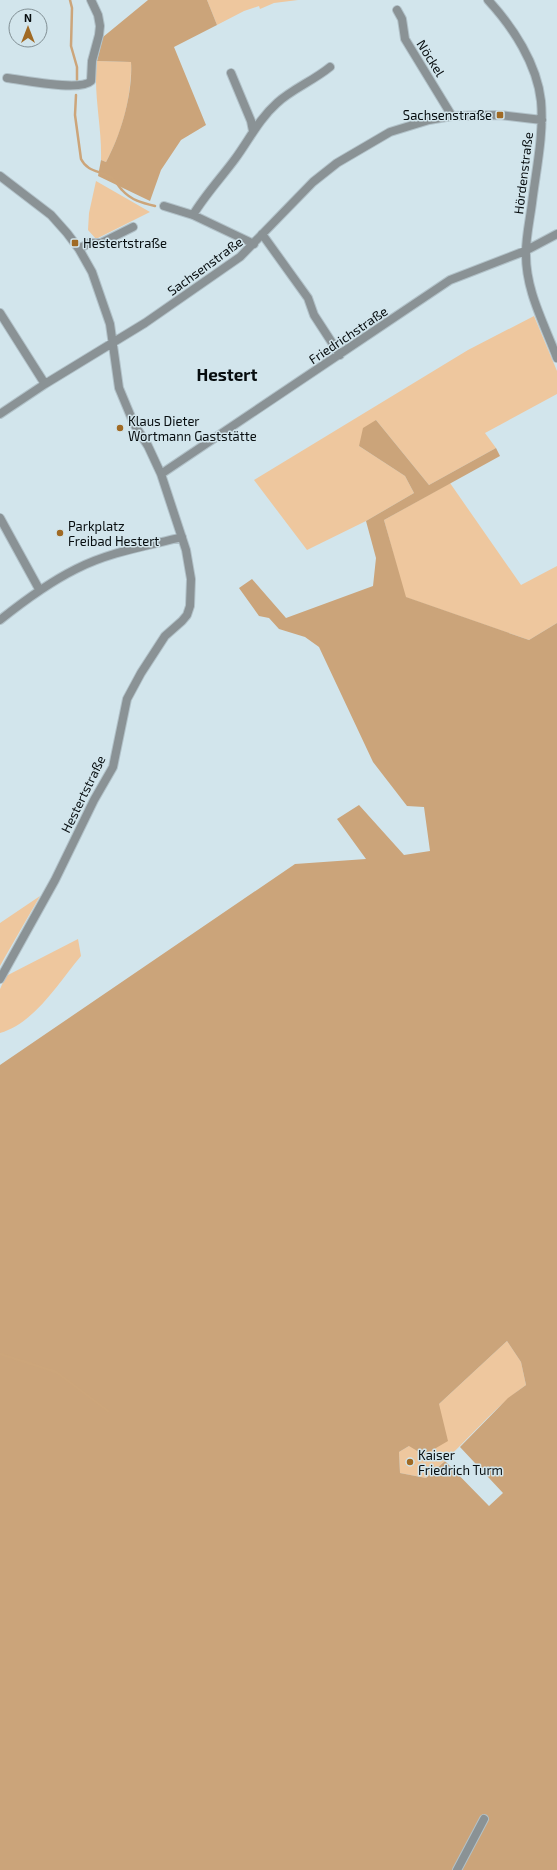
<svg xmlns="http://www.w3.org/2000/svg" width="557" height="1870" font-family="'Exo 2',sans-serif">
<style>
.green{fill:#eec79e}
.forest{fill:#cba47a;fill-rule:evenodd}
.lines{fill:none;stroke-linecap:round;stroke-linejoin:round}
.stream{stroke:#cca57a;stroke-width:2.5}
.minor-casing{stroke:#b2c2c9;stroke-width:10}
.minor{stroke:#8a9295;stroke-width:8}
.poi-dot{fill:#a06a24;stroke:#d2e5ec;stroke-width:1.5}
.labels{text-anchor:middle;stroke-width:3;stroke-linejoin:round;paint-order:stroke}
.street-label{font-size:13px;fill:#070d0f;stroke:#d2e5ec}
.poi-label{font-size:13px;fill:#070d0f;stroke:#d2e5ec;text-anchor:start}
.district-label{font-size:17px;font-weight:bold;fill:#070d0f;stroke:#d2e5ec}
</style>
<rect width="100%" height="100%" fill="#d2e5ec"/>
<path class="green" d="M207,0h91l-24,3 -14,6 -1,-3 -15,5 -27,14z
M97,61l34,1c1,34 -9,71 -25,100l-5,-2c1,-34 -8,-66 -4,-99z
M96,181l54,31 -54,27 -8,-9 1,-17z
M534,316l23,55v23l-72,39 11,15 -67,37 -53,-65 -17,26 46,30 9,17 -48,28 -59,29 -53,-70 214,-130z
M450,483l71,102 36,-19v57l-28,17 -124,-43 -21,-77z
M40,896l-35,61 -5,9v-43z
M78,939l3,17c-23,27 -46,67 -81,77v-44l6,-13z
M507,1341l14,21 5,23c-37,26 -65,64 -100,93l-26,-5 -1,-21 10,-6 30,-42z"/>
<path class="forest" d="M148,0h59l10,25 -43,22 32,78 -25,15 -20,30 -11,31 -52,-25 3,-16 5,2c15,-27 27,-69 25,-100l-34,-1 6,-24z
M376,420l53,65 67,-37 4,8 -116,64 22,77 123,43 28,-17v1247h-557v-805l295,-201 71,-5 -29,-40 22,-14 45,50 26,-4 -6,-44 -17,-1 -34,-44 -54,-115 -14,-10 -26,-8 -10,-11 -10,-2 -20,-28 13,-9 34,39 87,-32 3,-28 -10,-37 48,-28 -9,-17 -46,-30 4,-18zM507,1341l14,21 5,23 -18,13 -48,49 43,46 -14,13 -44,-45 -19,17 -26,-5 -1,-21 10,-6 15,9 24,-14 -9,-37z"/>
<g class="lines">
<path class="stream" d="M70,0l2,8 -1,38 6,21v13
M76,95l-1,20 6,44c7,14 20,11 31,19 4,3 6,8 10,12 9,10 20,13 33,16
M0,1354l56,18 52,39"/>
<defs>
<path id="minor" d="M488,0c25,27 49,64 53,101 3,34 -5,69 -9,102 -2,16 -6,33 -6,49 -1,38 18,71 31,106
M397,10l5,9 3,20 47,77
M231,73l20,48 2,10
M7,78c17,2 73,14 84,3l1,-20 7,-26 1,-9 -2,-11 -7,-15
M0,176l51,39 16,18 12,16 13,23 18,52 9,64 15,36 14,22 13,28 25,76 5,29 -1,27 -3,9 -5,6 -17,15 -24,37 -14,26 -14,68 -19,33 -39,80 -55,99
M164,206l29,9 61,29
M193,215c12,-20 28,-37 42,-56 14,-19 24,-40 42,-56 15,-14 36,-22 53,-36
M262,234l46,64 6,17 26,40
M79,249l10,-6h12l32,-16
M0,313l45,71
M0,414l45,-30 100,-61 95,-66 73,-75 24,-19 53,-31 39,-12 23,-4 48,-1 42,5
M161,474l289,-194 75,-29 32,-17
M0,518l39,71
M0,620c25,-20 48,-37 76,-51 33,-17 71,-23 106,-32
M457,1870l27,-51"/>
</defs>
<use href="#minor" class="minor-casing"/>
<use href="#minor" class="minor"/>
</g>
<g class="poi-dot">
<rect x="496" y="111" width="8" height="8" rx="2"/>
<rect x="71" y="239" width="8" height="8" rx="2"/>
<circle cx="120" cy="428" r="4"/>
<circle cx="60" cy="533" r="4"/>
<circle cx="410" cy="1462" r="4"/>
</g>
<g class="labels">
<g class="street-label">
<text transform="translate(431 58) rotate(58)" y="5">Nöckel</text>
<text transform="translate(523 173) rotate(-83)" y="5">Hördenstraße</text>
<text transform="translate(205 266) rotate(-36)" y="5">Sachsenstraße</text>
<text transform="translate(348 335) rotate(-34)" y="5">Friedrichstraße</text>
<text transform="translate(83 794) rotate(-64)" y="5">Hestertstraße</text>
</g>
<g class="poi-label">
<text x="492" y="120" text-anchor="end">Sachsenstraße</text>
<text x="83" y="248">Hestertstraße</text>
<text x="128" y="426">Klaus Dieter<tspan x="128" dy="15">Wortmann Gaststätte</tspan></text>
<text x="68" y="531">Parkplatz<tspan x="68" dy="15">Freibad Hestert</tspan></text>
<text x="418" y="1460">Kaiser<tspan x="418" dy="15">Friedrich Turm</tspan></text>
</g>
<g class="district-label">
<text x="227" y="381">Hestert</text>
</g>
</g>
<g transform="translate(28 28)"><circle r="19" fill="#d2e5ec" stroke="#818f94"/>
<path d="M0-3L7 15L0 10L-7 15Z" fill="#a06a24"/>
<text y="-6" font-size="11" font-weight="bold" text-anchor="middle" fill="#070d0f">N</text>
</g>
</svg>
